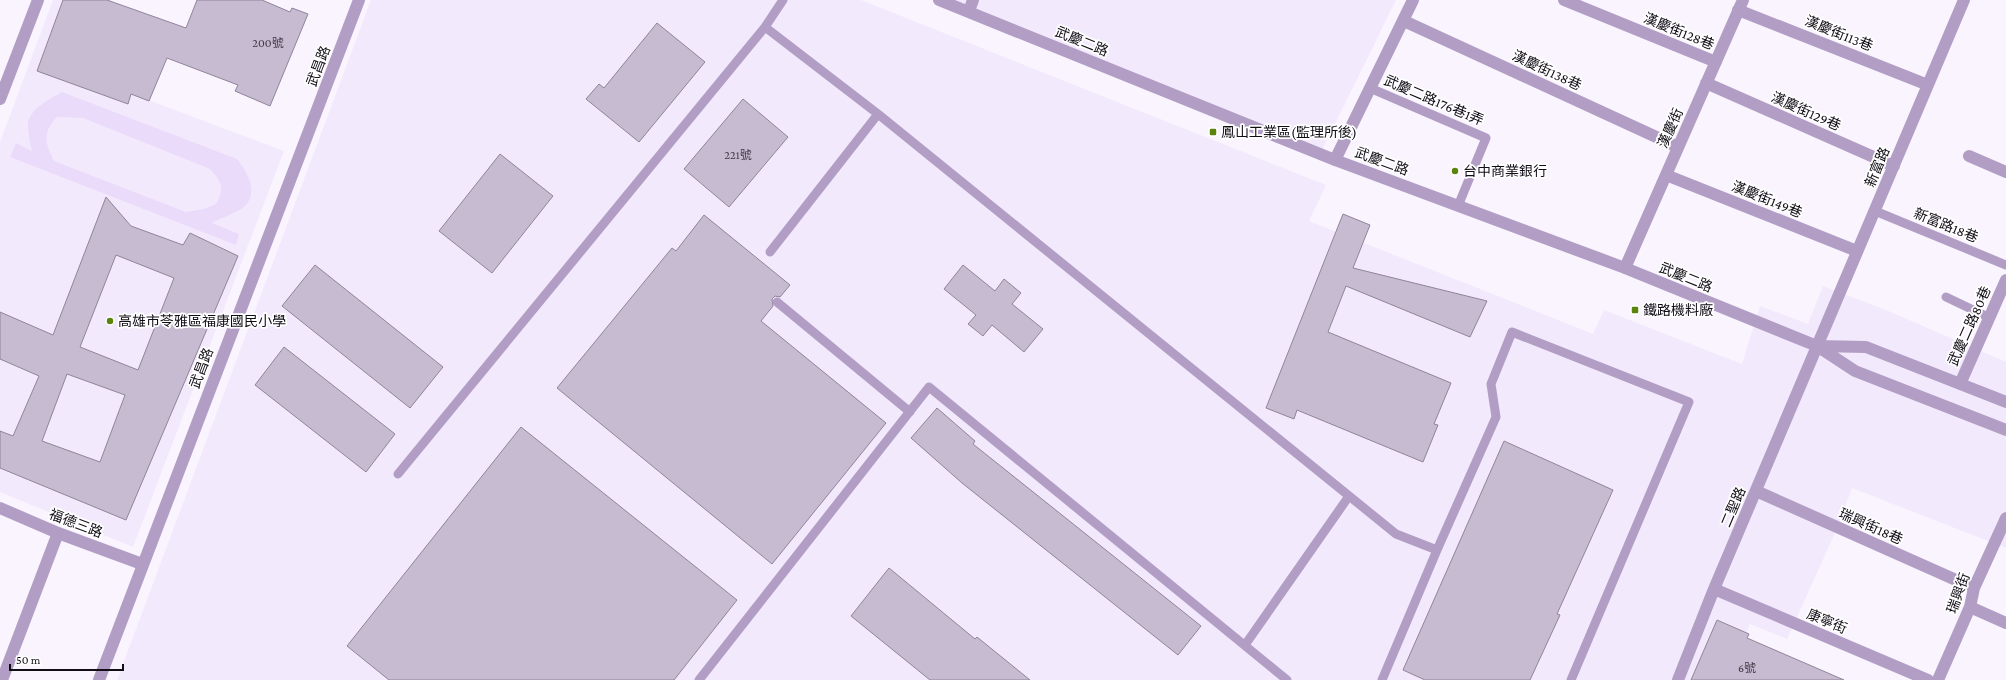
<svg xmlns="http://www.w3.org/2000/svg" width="2006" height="680" font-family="'Crimson Pro','Noto Sans TC',serif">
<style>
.built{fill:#f3e9fc}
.green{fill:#ebdbfa;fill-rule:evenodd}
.building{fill:#c7bbd2;stroke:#90849a;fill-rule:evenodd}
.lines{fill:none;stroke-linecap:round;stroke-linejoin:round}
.lane{stroke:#b29ec4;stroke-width:9}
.street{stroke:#b29ec4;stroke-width:12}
.poi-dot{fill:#5b840d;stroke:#fff;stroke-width:1.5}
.labels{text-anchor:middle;stroke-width:3.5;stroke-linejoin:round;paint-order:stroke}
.number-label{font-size:12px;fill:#3e3844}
.street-label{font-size:14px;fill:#110d15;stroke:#fff}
.poi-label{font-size:14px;fill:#110d15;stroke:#fff;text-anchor:start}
</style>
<rect width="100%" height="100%" fill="#f9f4fe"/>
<path class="built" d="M53,0h45l45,98 141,53 -151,396 -133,-55v-350z
M371,0h490l465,185 -17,36 284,113 11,-24 138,54 18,-58 48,18 15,-38 63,24 120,52v186l-154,-60 -17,45 -48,106 -37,-15 -25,56h-1608z
M945,0h451l-75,152z"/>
<path class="green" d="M62,92l175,67c10,12 22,33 8,47 -6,6 -25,12 -33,17l27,11 -3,11 -226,-88 6,-14 16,8c-2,-8 -4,-17 -4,-25 -1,-16 22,-27 34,-34zM57,117l26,1 127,51c11,12 15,19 6,35l-12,5 -18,3 -132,-51c-9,-18 -12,-28 3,-44z"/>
<path class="building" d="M63,0h44l79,28 11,-28h65l28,12 2,-4 16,6 -38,92 -35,-15 3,-6 -71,-27 -18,43 -18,-7 -3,10 -91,-33z
M657,23l48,39 -66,80 -53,-43 13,-15 5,4z
M743,99l45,38 -59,70 -45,-38z
M500,154l53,42 -61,77 -53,-42z
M106,197l25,29 52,19 7,-12 48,23 -112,264 -126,-52v-37l13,5 26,-60 -39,-17v-47l53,23zM116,255l58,23 -36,92 -58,-23zM67,374l58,21 -25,67 -58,-21z
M1343,214l27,11 -17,43 134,33 -17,36 -124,-51 -18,46 123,51 -17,41 4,1 -15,37 -126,-52 -3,9 -28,-11z
M704,215l86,70 -10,12 -5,-1 -3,3 1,7 -12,15 125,102 -114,141 -215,-176 115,-140 4,3z
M315,265l128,102 -33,41 -128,-102z
M963,265l32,26 9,-12 17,14 -9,11 31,25 -19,23 -32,-27 -9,11 -15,-12 8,-9 -32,-26z
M284,347l111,87 -29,38 -111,-87z
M937,408l38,33 -2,3 228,182 -23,29 -216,-172 -51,-45z
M521,427l216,173 -63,80h-285l-42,-34z
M1504,441l109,49 -56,124 3,1 -30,65h-105l-22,-10z
M889,568l86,71 2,-2 53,43h-100l-79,-64z
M1717,620l32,14 -2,4 97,42h-153z"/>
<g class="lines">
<path class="lane" d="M765,27l18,-27
M1370,88l116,50 -28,68
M1875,211l131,54
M770,252l108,-138
M1946,297l44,21
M777,302l133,110
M398,474l367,-447 113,87 518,420 41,16
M1245,645l104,-149
M699,680l230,-293 358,293
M1382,680l55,-130 59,-133 -5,-33 21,-52 177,70 -118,278"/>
<path class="street" d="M939,0l396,160 290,108 192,78 38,25 151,59
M1564,0l152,62
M1738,10l190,75
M969,11l4,-11
M1404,21l274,126
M1706,83l188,83
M0,99l38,-99
M1969,156l37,16
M1335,160l78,-160
M1666,175l191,76
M1625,268l118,-268
M1817,346l49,1 140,55
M1960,384l46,-104
M1756,491l218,97
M0,508l58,25 84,31
M1714,589l214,91
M1970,607l36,16
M2,680l56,-147
M99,680l260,-680
M1678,680l36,-91 250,-589
M1938,680l32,-73 4,-19 32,-70"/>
</g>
<g class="poi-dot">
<rect x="1209" y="128" width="8" height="8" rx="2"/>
<circle cx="1455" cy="171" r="4"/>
<rect x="1631" y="306" width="8" height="8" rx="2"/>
<circle cx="110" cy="321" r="4"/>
</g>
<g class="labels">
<g class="number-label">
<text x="268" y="47">200號</text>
<text x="738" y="159">221號</text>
<text x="1747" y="672">6號</text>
</g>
<g class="street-label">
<text transform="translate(1679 31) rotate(22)" y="5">漢慶街128巷</text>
<text transform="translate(1839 33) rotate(22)" y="5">漢慶街113巷</text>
<text transform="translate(1082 41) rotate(22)" y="5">武慶二路</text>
<text transform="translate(318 66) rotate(-69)" y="5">武昌路</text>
<text transform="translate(1547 70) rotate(25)" y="5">漢慶街138巷</text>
<text transform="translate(1434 100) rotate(23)" y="5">武慶二路176巷1弄</text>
<text transform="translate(1806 111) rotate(24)" y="5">漢慶街129巷</text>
<text transform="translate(1670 128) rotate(-66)" y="5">漢慶街</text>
<text transform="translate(1382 161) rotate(20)" y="5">武慶二路</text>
<text transform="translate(1877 167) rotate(-67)" y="5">新富路</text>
<text transform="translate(1767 199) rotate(22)" y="5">漢慶街149巷</text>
<text transform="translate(1946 225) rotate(22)" y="5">新富路18巷</text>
<text transform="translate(1686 277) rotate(22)" y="5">武慶二路</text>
<text transform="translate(1969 326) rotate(-66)" y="5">武慶二路80巷</text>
<text transform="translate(201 368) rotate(-69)" y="5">武昌路</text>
<text transform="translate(1733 507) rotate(-67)" y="5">二聖路</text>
<text transform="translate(76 523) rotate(21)" y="5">福德三路</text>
<text transform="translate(1871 526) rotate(24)" y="5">瑞興街18巷</text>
<text transform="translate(1958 593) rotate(-70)" y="5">瑞興街</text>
<text transform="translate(1827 621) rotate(23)" y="5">康寧街</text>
</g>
<g class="poi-label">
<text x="1221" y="137">鳳山工業區(監理所後)</text>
<text x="1463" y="176">台中商業銀行</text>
<text x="1643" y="315">鐵路機料廠</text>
<text x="118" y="326">高雄市苓雅區福康國民小學</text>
</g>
</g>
<path d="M10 664v6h113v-6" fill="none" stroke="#110d15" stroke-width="2"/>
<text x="16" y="664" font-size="12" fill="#110d15" stroke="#ffffff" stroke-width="3" paint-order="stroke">50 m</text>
</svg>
